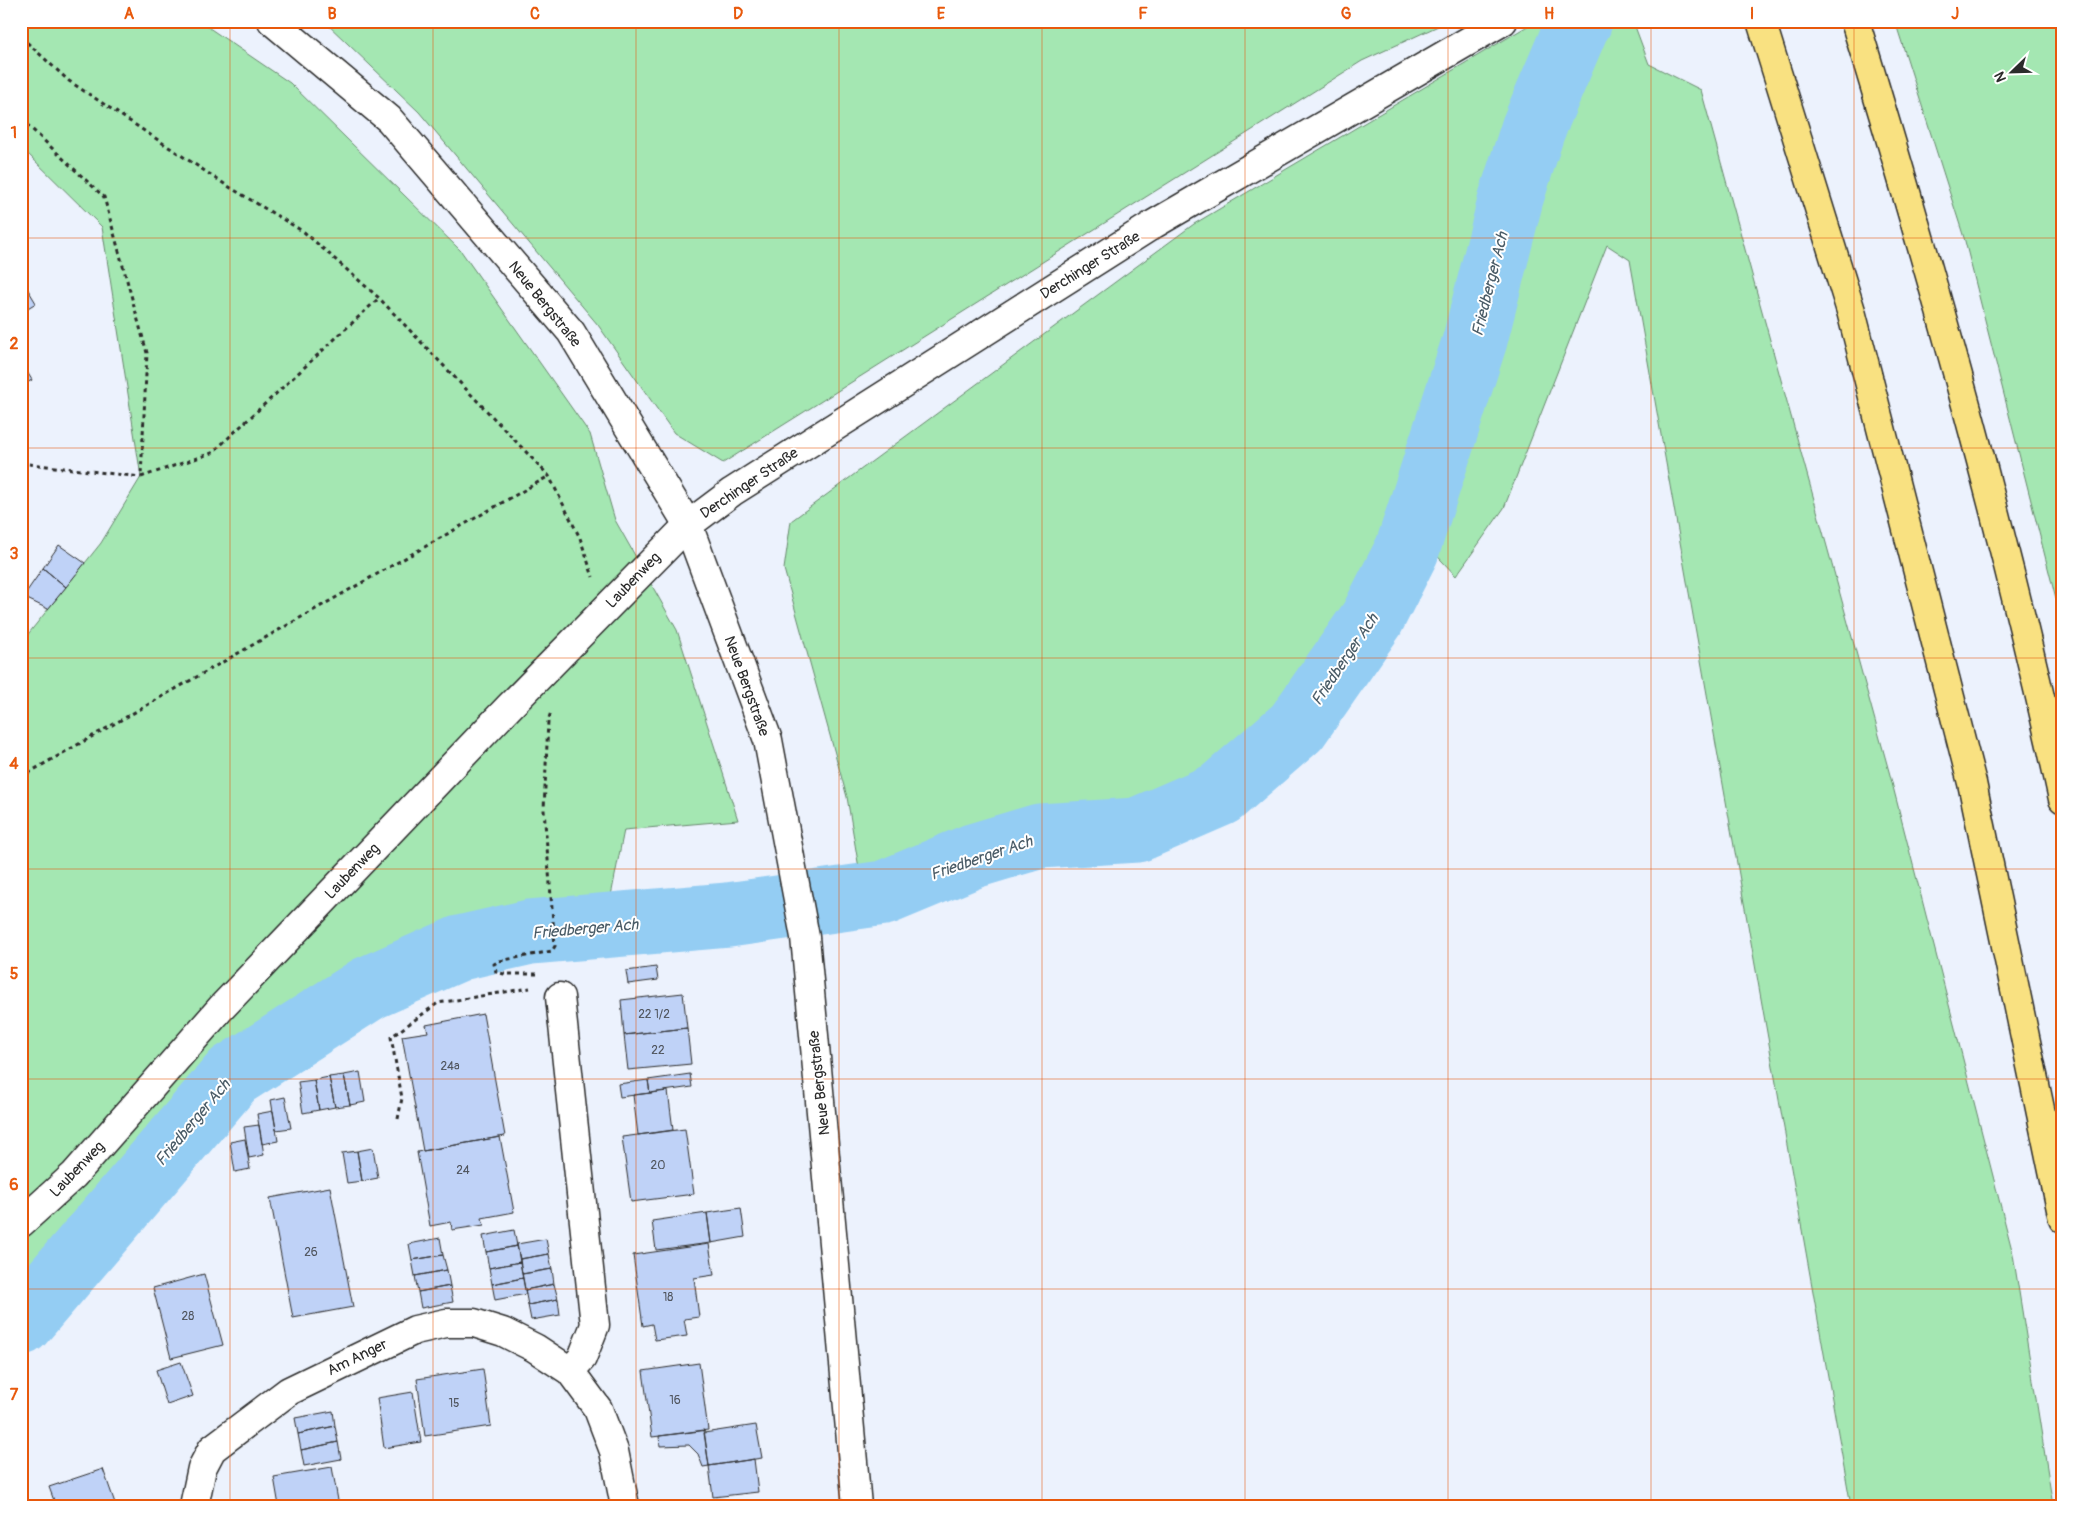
<svg xmlns="http://www.w3.org/2000/svg" width="2084" height="1527" font-family="Pangolin,sans-serif">
<style>
.green{fill:#a4e7b2;stroke:#68896e}
.lines{fill:none;stroke-linecap:round;stroke-linejoin:round}
.river{stroke:#94cdf3;stroke-width:65}
.building{fill:#bfd2f7;stroke:#2b2b2b}
.minor-casing{stroke:#2b2b2b;stroke-width:31}
.secondary-casing{stroke:#2b2b2b;stroke-width:31}
.motorway-casing{stroke:#2b2b2b;stroke-width:31}
.path{stroke:#2b2b2b;stroke-width:3;stroke-dasharray:4 4;stroke-linecap:butt}
.minor{stroke:#fff;stroke-width:28}
.secondary{stroke:#fff;stroke-width:28}
.motorway{stroke:#f9e181;stroke-width:28}
.grid{fill:none;stroke:#e8590c;stroke-width:1;stroke-opacity:0.55}
.labels{text-anchor:middle;stroke-width:4;stroke-linejoin:round;paint-order:stroke}
.number-label{font-size:12px;fill:#50555e}
.street-label{font-size:15px;fill:#2b2b2b;stroke:#fff}
.water-label{font-size:16px;font-style:italic;fill:#4a5c67;stroke:#fff}
.neatline{fill:none;stroke:#e8590c;stroke-width:2}
.grid-label{font-size:16px;text-anchor:middle;font-weight:bold;fill:#e8590c}
</style>
<rect width="100%" height="100%" fill="#ecf2fd"/>
<filter id="ink" filterUnits="userSpaceOnUse"><feTurbulence type="fractalNoise" baseFrequency=".02" numOctaves="2"/><feDisplacementMap in="SourceGraphic" scale="10" xChannelSelector="R" yChannelSelector="G"/><feConvolveMatrix kernelMatrix="1 2 1 2 8 2 1 2 1" color-interpolation-filters="sRGB"/></filter>
<g filter="url(#ink)">
<path class="green" d="M21,21h178l91,62 171,168 129,183 25,86 62,110 61,190 -114,10 -15,76 -103,9 -69,21 -83,43 -139,88 -194,232v-656l80,-100 40,-66 -39,-250 -81,-80z
M324,21h1125l-87,40 -639,402 -49,-30 -76,-108 -179,-213z
M1536,21h97l16,43 52,26 189,685 123,479 40,252h-202l-221,-1246 -23,-15 -103,263 -48,68 -56,-60 -54,97 -67,101 -69,66 -73,33h-95l-27,5 -153,68 -15,-89 -63,-228 7,-48 403,-297z
M1895,21h168v606l-98,-386z"/>
<g class="lines">
<path class="river" d="M21,1323l212,-248 136,-87 91,-40 70,-16 198,-17 156,-22 89,-37 67,-20 97,-6 83,-36 77,-67 75,-108 35,-69 68,-210 36,-142 22,-69 45,-106 2,-2"/>
</g>
<path class="building" d="M21,278l15,25 -15,9z
M21,362l11,18 -11,6z
M59,545l26,18 -19,24 -23,-19z
M43,568l23,19 -18,22 -25,-12z
M656,967l2,13 -30,4 -2,-13z
M683,993l4,35 -63,7 -3,-35z
M483,1014l22,122 -82,15 -21,-115 26,-4 -2,-7z
M687,1028l4,36 -63,6 -4,-35z
M360,1072l5,30 -15,3 -6,-30z
M690,1074l2,13 -42,6 -2,-13z
M344,1075l6,30 -15,2 -6,-30z
M329,1077l6,30 -16,3 -5,-30z
M314,1080l5,30 -16,3 -5,-31z
M648,1080l2,13 -30,4 -2,-13z
M668,1091l5,39 -35,5 -5,-40z
M285,1097l6,31 -15,2 -5,-30z
M273,1111l5,30 -16,3 -5,-30z
M259,1125l5,30 -15,3 -5,-31z
M685,1129l9,65 -63,8 -9,-65z
M500,1137l14,75 -32,6 2,7 -32,5 -1,-8 -21,4 -13,-74z
M245,1139l5,30 -15,3 -5,-30z
M373,1148l5,30 -16,3 -5,-30z
M357,1151l5,30 -15,2 -5,-30z
M330,1187l23,120 -60,11 -23,-120z
M741,1208l4,29 -34,6 -4,-30z
M707,1213l4,30 -55,7 -4,-29z
M514,1230l3,16 -31,6 -3,-16z
M440,1238l3,17 -31,5 -3,-16z
M546,1239l3,15 -29,5 -3,-15z
M709,1244l5,31 -20,3 5,39 -15,2 3,17 -32,4 -3,-16 -9,2 -10,-71z
M517,1246l3,16 -31,6 -3,-16z
M549,1254l3,15 -30,5 -2,-15z
M443,1255l4,15 -32,6 -3,-16z
M520,1262l3,16 -31,6 -3,-16z
M552,1269l2,15 -29,6 -3,-16z
M447,1270l3,16 -32,6 -3,-16z
M204,1274l19,71 -52,13 -18,-70z
M523,1278l3,16 -31,6 -3,-16z
M554,1284l4,15 -30,6 -3,-15z
M450,1286l3,16 -32,6 -3,-16z
M558,1299l2,16 -29,5 -3,-15z
M181,1362l12,34 -26,9 -11,-35z
M699,1363l9,67 -56,7 -9,-66z
M483,1369l8,57 -66,10 -8,-57z
M413,1392l8,50 -37,6 -7,-50z
M333,1411l2,15 -37,8 -3,-16z
M756,1425l6,33 -53,8 -5,-33z
M335,1426l3,16 -37,8 -3,-16z
M704,1430l5,36 -6,1 -5,-13 -9,-9 -29,1 -1,-10z
M338,1442l3,17 -37,7 -3,-16z
M754,1459l4,33 -45,5 -4,-31z
M332,1467l7,39h-60l-5,-29z
M103,1469l13,37h-60l-7,-19z
M718,1499l1,7h-49z"/>
<g class="lines">
<defs>
<path id="minor" d="M560,997l35,328 -13,33 -12,13
M21,1223l53,-48 147,-167 288,-301 179,-182 44,-33 422,-268 349,-203
M194,1506l8,-38 10,-19 77,-58 126,-61 31,-7h28l29,9 32,16 35,23 28,38 16,42 11,55"/>
<path id="secondary" d="M272,21l117,98 182,213 117,193 80,215 37,197 52,569"/>
<path id="motorway" d="M1761,21l90,290 121,472 91,436
M1855,21c78,257 151,516 208,778"/>
</defs>
<use href="#minor" class="minor-casing"/>
<use href="#secondary" class="secondary-casing"/>
<use href="#motorway" class="motorway-casing"/>
<path class="path" d="M21,37l48,44 157,104 78,47 75,66 170,178 31,62 13,39
M21,119l83,78 43,156 -6,124 71,-24 167,-155
M21,463l120,14
M21,777l528,-301
M537,974h-33l-8,-2 -2,-8 5,-3 53,-10 3,-5 -11,-136 4,-89 3,-9
M398,1119l4,-21 -11,-61 47,-34 92,-15"/>
<use href="#minor" class="minor"/>
<use href="#secondary" class="secondary"/>
<use href="#motorway" class="motorway"/>
</g>
</g>
<path class="grid" d="M230,21v1485M433,21v1485M636,21v1485M839,21v1485M1042,21v1485M1245,21v1485M1448,21v1485M1651,21v1485M1854,21v1485M21,238h2042M21,448h2042M21,658h2042M21,869h2042M21,1079h2042M21,1289h2042"/>
<g class="labels">
<g class="number-label">
<text x="654" y="1018">22 1/2</text>
<text x="658" y="1054">22</text>
<text x="450" y="1070">24a</text>
<text x="658" y="1169">20</text>
<text x="463" y="1174">24</text>
<text x="311" y="1256">26</text>
<text x="668" y="1301">18</text>
<text x="188" y="1320">28</text>
<text x="675" y="1404">16</text>
<text x="454" y="1407">15</text>
</g>
<g class="street-label">
<text transform="translate(1090 265) rotate(-32)" y="5">Derchinger Straße</text>
<text transform="translate(545 304) rotate(51)" y="5">Neue Bergstraße</text>
<text transform="translate(749 483) rotate(-34)" y="5">Derchinger Straße</text>
<text transform="translate(633 580) rotate(-46)" y="5">Laubenweg</text>
<text transform="translate(747 686) rotate(70)" y="5">Neue Bergstraße</text>
<text transform="translate(352 871) rotate(-46)" y="5">Laubenweg</text>
<text transform="translate(819 1083) rotate(-96)" y="5">Neue Bergstraße</text>
<text transform="translate(77 1169) rotate(-46)" y="5">Laubenweg</text>
<text transform="translate(357 1357) rotate(-26)" y="5">Am Anger</text>
</g>
<g class="water-label">
<text transform="translate(1489 284) rotate(-76)" y="6">Friedberger Ach</text>
<text transform="translate(1344 659) rotate(-56)" y="6">Friedberger Ach</text>
<text transform="translate(981 857) rotate(-19)" y="6">Friedberger Ach</text>
<text transform="translate(585 928) rotate(-5)" y="6">Friedberger Ach</text>
<text transform="translate(192 1122) rotate(-50)" y="6">Friedberger Ach</text>
</g>
</g>
<rect width="2084" height="1527" fill="none" stroke="#fff" stroke-width="55"/>
<g transform="translate(2012 72) rotate(247)" stroke="#ffffff" stroke-width="4" paint-order="stroke">
<path d="M0-4L9 19L0 12L-9 19Z" fill="#2b2b2b"/>
<text y="-8" font-size="14" font-weight="bold" text-anchor="middle" fill="#2b2b2b">N</text>
</g>
<rect x="28" y="28" width="2028" height="1472" class="neatline"/>
<g class="grid-label">
<text x="129" y="19">A</text>
<text x="332" y="19">B</text>
<text x="535" y="19">C</text>
<text x="738" y="19">D</text>
<text x="941" y="19">E</text>
<text x="1143" y="19">F</text>
<text x="1346" y="19">G</text>
<text x="1549" y="19">H</text>
<text x="1752" y="19">I</text>
<text x="1955" y="19">J</text>
<text x="14" y="138">1</text>
<text x="14" y="349">2</text>
<text x="14" y="559">3</text>
<text x="14" y="769">4</text>
<text x="14" y="979">5</text>
<text x="14" y="1190">6</text>
<text x="14" y="1400">7</text>
</g>
</svg>
